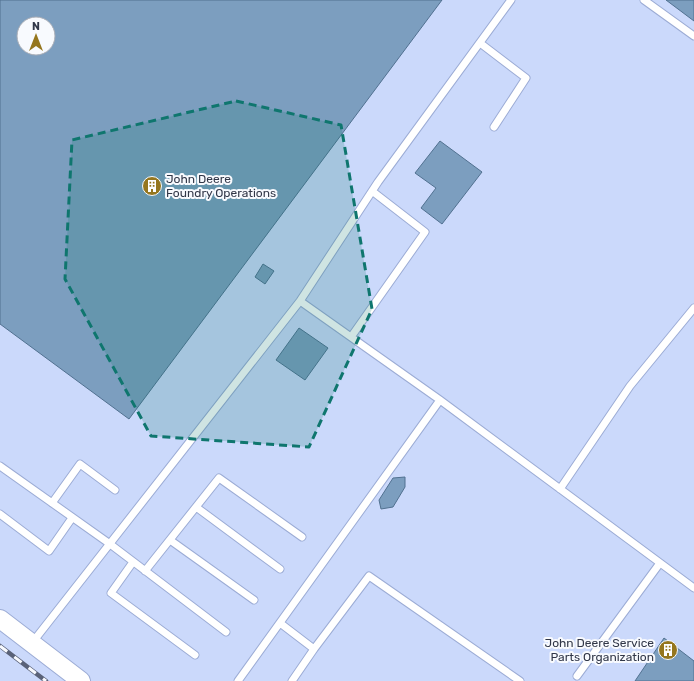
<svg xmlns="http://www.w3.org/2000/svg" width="694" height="681" font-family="Rubik,sans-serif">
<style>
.building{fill:#7c9ebf;stroke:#517190;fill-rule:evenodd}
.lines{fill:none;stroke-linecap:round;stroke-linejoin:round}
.service-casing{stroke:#9cacd5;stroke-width:9}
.tertiary-casing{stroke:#9cacd5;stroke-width:20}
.service{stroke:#fff;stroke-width:7}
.tertiary{stroke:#fff;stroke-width:18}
.rail-casing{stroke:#5a6278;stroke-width:4.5}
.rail{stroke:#f8fafe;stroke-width:3;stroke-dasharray:9;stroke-linecap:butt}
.marked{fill:#0f766e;fill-opacity:0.2;stroke:#0f766e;stroke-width:3;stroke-dasharray:8 5;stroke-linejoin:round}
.labels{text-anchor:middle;stroke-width:4;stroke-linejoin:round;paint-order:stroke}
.poi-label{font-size:12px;fill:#313748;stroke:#f8fafe;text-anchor:start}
</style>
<rect width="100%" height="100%" fill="#cbd9fb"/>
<path class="building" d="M0,0h442l-313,419 -129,-95zM24,24h24v24h-24z
M666,0h28v21z
M440,141l42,31 -40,52 -21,-16 15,-20 -21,-15z
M263,264l11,7 -9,13 -10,-7z
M299,328l29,20 -23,32 -29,-20z
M405,477v10l-12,20 -12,2 -2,-9 14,-22z
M664,638l30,23v20h-59z"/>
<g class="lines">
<defs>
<path id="service" d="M644,0l50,36
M480,43l46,35 -32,49
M300,301l140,99 254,188
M351,337l74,-105 -53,-41
M0,466l110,78 116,88
M560,489l70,-103 64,-78
M52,503l28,-39 35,26
M196,507l84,62
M0,514l49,37 23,-33
M170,540l84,60
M133,562l-22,31 84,62
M145,571l74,-93 83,59
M280,623l34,26
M32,643l268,-342 78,-119 133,-182
M577,676l83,-113
M238,681l202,-281
M292,681l22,-32 55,-73 151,105"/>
<path id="tertiary" d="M0,619l81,62"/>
</defs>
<use href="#service" class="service-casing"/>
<use href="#tertiary" class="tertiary-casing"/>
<use href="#service" class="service"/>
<use href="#tertiary" class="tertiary"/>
<defs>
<path id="rail" d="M0,646l46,35"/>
</defs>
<use href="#rail" class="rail-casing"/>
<use href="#rail" class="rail"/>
</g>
<path class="marked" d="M236,101l105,24 31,184 -63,138 -158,-11 -86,-157 7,-139z"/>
<defs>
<symbol id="building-disc" viewBox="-11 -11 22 22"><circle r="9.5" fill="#95761e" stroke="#f8fafe"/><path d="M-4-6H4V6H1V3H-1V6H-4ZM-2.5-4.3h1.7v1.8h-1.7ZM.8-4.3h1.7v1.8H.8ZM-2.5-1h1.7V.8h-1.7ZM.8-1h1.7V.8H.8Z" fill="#fff"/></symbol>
</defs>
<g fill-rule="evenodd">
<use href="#building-disc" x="141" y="175" width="22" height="22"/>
<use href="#building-disc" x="657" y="639" width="22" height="22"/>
</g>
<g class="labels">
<g class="poi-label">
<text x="166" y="183">John Deere<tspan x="166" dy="14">Foundry Operations</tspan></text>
<text x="654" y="647" text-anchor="end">John Deere Service<tspan x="654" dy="14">Parts Organization</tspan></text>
</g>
</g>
<g transform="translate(36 36)"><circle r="19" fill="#f8fafe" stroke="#a8acb5"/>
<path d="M0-3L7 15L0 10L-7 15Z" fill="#95761e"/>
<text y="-6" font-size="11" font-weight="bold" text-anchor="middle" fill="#313748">N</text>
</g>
</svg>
